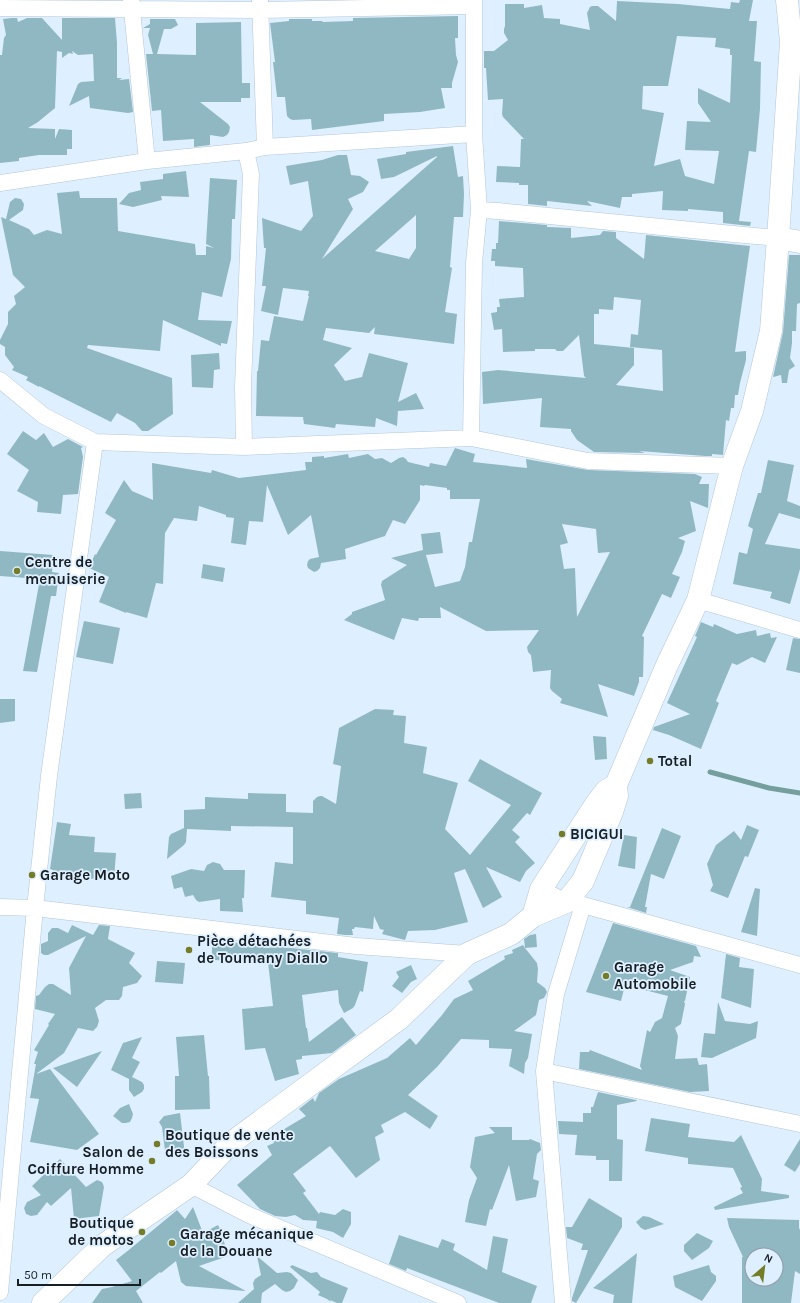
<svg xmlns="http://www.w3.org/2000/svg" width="800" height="1303" font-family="Karla,sans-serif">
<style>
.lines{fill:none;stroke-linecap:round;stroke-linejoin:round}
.stream{stroke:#749f9c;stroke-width:5}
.building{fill:#90b8c3;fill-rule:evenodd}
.street-casing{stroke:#b4c6d4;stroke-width:17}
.secondary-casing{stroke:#b4c6d4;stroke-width:23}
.highway-casing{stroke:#b4c6d4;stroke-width:23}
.street{stroke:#fff;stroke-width:16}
.secondary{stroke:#fff;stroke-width:22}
.highway{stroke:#fff;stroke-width:22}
.poi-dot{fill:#757c27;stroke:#def0ff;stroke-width:1.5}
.labels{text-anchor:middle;stroke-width:3.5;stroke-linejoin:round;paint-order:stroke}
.poi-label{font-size:15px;font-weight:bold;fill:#181f24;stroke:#def0ff;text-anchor:start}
</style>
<rect width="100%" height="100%" fill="#def0ff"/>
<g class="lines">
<path class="stream" d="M710,772l59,16 31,5"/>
</g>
<path class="building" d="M740,0h13l-4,21h8l-3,40 7,1 -1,47 -4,43 -7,-1 -10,70 12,1 -1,4 -27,-3v-11l-35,-3v2l-26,-1 1,-19 -31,3v3h-10l-2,11 -33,-7 5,5 -45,-5v5l-19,-2v-19h-9v-2l-23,-1 1,-16 23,1 1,-28h3l-21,-22 -1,-3 1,-15 -15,1 -2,-32h-2v-17h10l14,-11 -4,-7v-4l1,-3v-22h19v4l18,-3 2,13 16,1v5l30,6 -3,-17 3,-6 2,-1h6l18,15 1,-20 61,3 52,5 1,-7 8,1zM677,36l39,2 -1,9 15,2v6h2l-2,48 -32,-15v15l13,19 -24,-1 -2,29 34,1 -5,33 -29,-8 -5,-17 -26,7 10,-53 -22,-4 1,-23h25z
M458,16v22h-3l1,17 2,7 -6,21v5h-11l4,20 -25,4 -36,2v7l-72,9 -1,-11 -18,1 -3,-1 -3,-3 -2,-19h-8l-4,-35h2l-5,-39 19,-2v-2h23v2h10l1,1 30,-1v-3z
M12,18h5l1,4 9,-4h15l20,22v-22h53l2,25v35h5l-3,2 10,-1 4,33 -5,1 -38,-5 -1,-12 -20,10 9,-22 3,-2 13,-1 -1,-27 -15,1 -6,-4 1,3 -4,-1 -7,5v-6l-5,-1 -2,57 -17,14 -10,6 27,1v10l4,-10 13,1v19h-5v6h-28l-20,3v3l-19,2v-108h2l2,-17 2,-3 -3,-16z
M150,19h25l3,6 -7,4h-7l-7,25 39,1v-32l45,-1 1,61h8v15h-9v4h-41l28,22 2,3 -1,5 -2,3 -4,2 -13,-2v10l-16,2v-8l-31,2 -2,-31 -9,1 -6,-57h7l-5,-19 2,-7h-7l7,-4z
M453,146l5,31 5,-1 1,18 -1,23h-9l-4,50 2,1 -7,44 12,2 -3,30 -80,-10 1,-7 -6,6 -43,-5 -3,12 29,8 -18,17 11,16 17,-4 7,-24 39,10 -10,39 18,-9 8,16 -26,2 -1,15 -21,-8 -1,9 -39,-3 -1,4 -31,-4 -1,-7 -47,-1 1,-45h1l3,-31 8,1 5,-25 29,5 6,-25h-1l1,-5 -26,-3 -5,27 -17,-4 5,-25h-4l4,-38h-2l-2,-30 39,13 12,-15 -5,-35 -18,4 -4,-19 36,-6 16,-5h9l4,20 9,1 9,6 -6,10 -15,7 5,10 -31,50 115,-102v-1l-43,21 -13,2 -4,-20 29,-5v-2zM416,215v33l-7,11 -34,-8z
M186,171l3,26 -28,-1 1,4 -29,7 -14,-3 10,-11 12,-3 -1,-8 23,-3v-5z
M210,178l27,2 -2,39h-3l-1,40 -9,38 -20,-5 -4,28 34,1 -5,23 -6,-1v3l-58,-26 -3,31 -72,-6 -1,3 85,30 1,36 -25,17h-6l-7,-8 -18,-10 -6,9 -72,-36v1l-13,-7 2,-3 -16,-7 2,-3 -9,-12v-8l-5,-3v-4l8,-16v-12l8,-8 -2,-8 11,-9 -12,-12 -12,-58 5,2 4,-17 5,-4 6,1 3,5 -1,6 -14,10 20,9 5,6 13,-5 15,4 -5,-41 22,-2 1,7h37l1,33 77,13 1,11h10v-9l8,2 -8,-4z
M499,221l48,4v2l24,1v10l29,-3 3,-4 13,1v6l28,21 2,-24 104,11 -15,106 11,-1v9l-6,23 -2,12h-3l-1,13h-3l-2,13 -3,-1 -3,35 -11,-1v2h-7l-66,-5 6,2 -51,-1 -17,-12 -6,-9v-2l-31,-2 2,-29 -59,6 -1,-32 16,-2 88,8 -2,-2 -5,-41 -16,16h-6l-2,-2h-20v2l-32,1 -1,-23 -8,1 -3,-17 6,-1v-5h3l-1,-8 25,-2 -1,-29 -28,-2v-5h-4l1,-12h4v-6h2zM614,297l27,3 -3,35 -7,-1 -1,13 32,3 1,41 -47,-6 18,-20v-17l-40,-4v-30h5v-5l14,1z
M789,255h11v48l-3,1 -1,27h-4v12l-2,15 5,8 -6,4 -2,13h-5l-1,-8 -8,2 10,-45z
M219,353l1,16 -6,1 -1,18 -21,-1 -1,-32z
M23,431l13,9 8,-7 9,14 15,-8 15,8 -2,1 2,9 -5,37 -15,1 -2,19 -24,-2 1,-10 -21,-11 12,-21 -22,-16z
M455,448l20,6 -2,8 54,6 -1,-9 62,11 107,4 7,3 -3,7h10l-1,24 -18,-7 6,30 -18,7 7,3 -3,11 -10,22 8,3 -9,21 -9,-4 -20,42 2,1 -1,40h-4v5l-5,14 -36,-12 10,33 -48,-14 2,-4 -10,-8 -2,-3 1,-18 -18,2 -2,-17 -3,-3 -1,-5 12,-17 -53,1 -46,-24 1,11h-22l-1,3 -16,-3 -8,22 -50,-20 8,-6v-2l33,-12 -4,-15 1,-4 25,-16 -16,-7 32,-8 -2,-16 19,-2 3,21 -17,2 9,32 25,-6 5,-14 4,-25h3l8,-43h-30v-9h-3v-2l-22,-3 -1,1 -4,-1v15l-15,24 -12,-4 -8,16 -40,13 1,10 -25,4 -1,5 -3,3 -3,1 -6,-4 -1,-3 1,-4 2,-2 9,-2 -8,-42 -23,20 -21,-50 -4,37 -14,-1 -3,24 -15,-2 3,-25 -8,-1v-2l-27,-9 -2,15 -23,-3 -9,15 -2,51 -7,-1 -9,35 -21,-6v1l-27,-11 10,-25 -20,-9 6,-14 1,1 20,-35 -11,-7 19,-33 8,11 21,9 -1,-37 59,10 1,-3 27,8 67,-8 -1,-8h7v-5l12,-1v2l24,-4 1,4 19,-4 7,5 7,-1 9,5 8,-5 4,-1 3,2 2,3 21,5 1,-4 16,3zM562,524l34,5 2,24 12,-1 -33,65 -2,-49 -11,1 -4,-24 8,-2z
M768,460l26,5 -7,36 13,5v13l-21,-6 -14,31 35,5v20l-10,35 -20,-6 2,-6 -39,-8 6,-32 8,2 6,-25 -5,-3 10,-33h3z
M0,551l53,4 -1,17 7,1 -3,23h-5l-14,76 -14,-1 17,-92 -40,-3z
M203,564l22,4 -2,14 -22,-4z
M84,621l36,7 -7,36 -37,-7z
M701,622l12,5 1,-3 23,10 19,-4 1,6 13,-3 1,5 6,-1 -12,26 -13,-6 -15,8 -5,-2 -16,38 3,2 -18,46 -32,-14 -16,-5 1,-3 36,-13 -23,-11 30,-66 -2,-1z
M793,638l7,1v34l-14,-3z
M0,699h15v22l-15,2z
M375,709l19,1 -1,5 13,1 -2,27 23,4 -4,26 35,10 -13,46 25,26 41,-50 -43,-24 12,-22 62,34 -12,22 -3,-2 -15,17 8,7 -5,5 20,21 -9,8 -6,11 -34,-15 16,30 -19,11 -18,-39 -11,4 14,49 -33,8 -27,1 -3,9 -23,-6 2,-4 -4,-1 -6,-13 -1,13 -18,-2 -1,2h-2l1,6h-8l-8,-1 2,-16 -33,-4v-13l-35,-4 4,-35 18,2v-37l-62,-1v5l-44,-2 -1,13 -2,3 -17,14 2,-22 2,-3 13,-6v-18l21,-1v-12l43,2v-6l38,1v18l27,1v-12l4,-4 3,-1h2l14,8 5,-38 -8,-2 6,-36z
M593,736l13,1 1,22 -12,1z
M141,793l1,15 -17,1 -1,-15z
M57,822l14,2 -2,11 26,2 -1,15 22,1 -2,27 -49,-3 1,-3 -13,-2v-2l-3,-1z
M747,825l12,5 -11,27 -3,-1 -17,42 -18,-7 3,-6 -6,-21 9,-19 18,-14 7,9z
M662,828l19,8 -17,43 -13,-5 -6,33h2l-1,6 -19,-6h3z
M624,835l13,2 -2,32 -17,-3z
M213,862l7,2 4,6h21l-1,28h-2l1,14 -23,-1v-12l-21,3 -3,-2 -3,-5 -8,2 -3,-10 -8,2 -3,-13 20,-7 13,2 3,-6z
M755,888l5,1 -3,47 -16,-4z
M613,923l83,23 5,11 -7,-1 -1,6 -23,8 20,7 -5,24h-1l1,3 -4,20 -6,4 3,8 -3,23 22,-1 2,7 8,-1 2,27 -19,1 -111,-23 1,-17h9l1,-2 52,20 -2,-4 7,-36 3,2 5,-10 7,-4 6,-22 -43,-11 -4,16 -35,-9z
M72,925l21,10 6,-10 11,1 -2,13 27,14 -6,10 13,13 -5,7 -14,4 -1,9 -3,4h-13l-11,8 4,13 -2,6 -4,4 -15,-3 -14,25 -28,21 14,-5 49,65 -22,16 -47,-8 9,-43 -9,-1 6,-34h-2l4,-12 -4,-2 15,-25 -1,-1 7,-10 -20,-5 1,-13 3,-1 6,-8 4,-3h4l18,11 -2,-27 17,-32 -38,19h-4l-3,-2v-9l7,-3v-8l4,-5h6l10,5z
M536,934l1,13 -12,1 12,15 1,6 -1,13 8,6 2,4 -3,6 -5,2 -3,15 -22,16 18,3 -4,24 -3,5 -1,11 -15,-8 3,-17 -23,-1v-8l-28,-1 -24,28 -29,28 30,21 -8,13 -25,-17 -24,13 3,7 -9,5 5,23 -24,18 -26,-32 -37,28 13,17 -3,2 16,21 1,-2 15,3 8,-6 8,3v12l-8,14 -10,-6 -17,-4 1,-7 -14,-1 -8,-5 -9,2 -11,-1 -15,-7 -23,-24 35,-30 -5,-9 7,-3 -3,-6 35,-21 -7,-7 14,-11 2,4 4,-9 20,-14 48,-21 23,-20 6,7 26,-30 12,-16 19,-9 -5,-9 37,-22 -1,-3 9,-3 -1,-3 11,-5 2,3 -1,-9 6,-4z
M212,942l38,1 14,2v3l17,-1 57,6v4l30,5 -5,30 -3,-1 -5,14 -2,3 -9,5 -5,-10 -1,-13 -36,5 4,33h1l2,14 33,-25 14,18 -24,18 -30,3v3l-6,1 3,14 -24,7 -10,-33 -20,2 -3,-41 31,-3 -5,-44 -56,-2z
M726,954l14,4 -1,9 15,2 -3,39 -30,-10z
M157,961l28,2 -2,21 -28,-2z
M411,965l6,14 -6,3 -9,11 -10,-7 7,-9 -3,-5z
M718,1002l7,19 25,3 8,-3 -2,17 -44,20 -11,-1 3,-24 11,1z
M204,1035l4,41h1l1,33 -35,1v-34h4l-3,-39z
M142,1037l-10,21 8,4 -8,15 10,5 2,3v4l-2,3 -8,5 -5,-7v-11l-18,-9 12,-27z
M102,1051l-25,36 -24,-19z
M598,1092l38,8 1,1 -20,4v34l6,1 -1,41h-13v-21h-13v-4l-21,-1 2,-20 -18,-1 -1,-13 25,1v-9h8v-6h2z
M129,1104l4,10 -1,4 -2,4 -4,1h-4l-9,-7 7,-8z
M180,1113l5,42 -19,3 -4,-31 -3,-5 5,-6z
M651,1118l39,6 -2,13 46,5 7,-7 21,44 -1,12 28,4v3l-74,12 -1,-3 29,-14 -3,-5 2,-1 -9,-19 -45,-4v-6l-43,-7z
M489,1127h23v13h17l1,-1 10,4 1,7 -4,4 -4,25 6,2 -3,16 -20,4 -7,-36 -17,45 -2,-1 -4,17 -21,-4 4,-22 8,-22 -7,-11 5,-30 20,-4z
M800,1139v25l-5,8 -11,-7z
M60,1159l26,28 11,-7 5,2 1,2 1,3 -5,29 -25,3 -3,-31 -20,18 -4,-4 -10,13 -6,1 -5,-2 -2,-6 3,-6 14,-7 -9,-9z
M589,1198l33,20v9l-46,76 -4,-2v-3l16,-48h-7l2,-6 -16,-6 -1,-11h6z
M193,1207l10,26 15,-8 6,12 -1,1 5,18 -29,10 47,25 -60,-5 -5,-4 -5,-21 -15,12 -1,-1 -24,19 7,12h-51l10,-14 10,-2 20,-6 -16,-21 14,-11 46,-38 1,-1 8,9z
M643,1216l6,1 15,7 -19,6 -4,-2 -5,-6z
M727,1218l72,2v8l1,2v44l-5,-3 -4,32h-49v-46h1l-14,-30zM752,1255h24v24h-24z
M697,1233l16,8 -4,7 -17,12 -8,-9v-6z
M399,1235l39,13 4,-9 13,5 -2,6 34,20 6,-34 15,3 -6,33 35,14 -6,17h-32l-92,-35 -1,3 -17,-7z
M637,1253l-5,50h-19l1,-8 -21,-7z
M257,1256l20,17 10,-1 4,1 7,7 -4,8 -4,3 -4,1 -4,-2 -7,-6 -13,9 -1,10h-23l16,-14 -1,-6 2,-4 6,-4z
M292,1265l19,8 6,-1 4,5 27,11 -6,15h-5l-7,-3 1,2 -4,-3 -9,-4 2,-3 -30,-25z
M709,1265l2,7 5,4v5l-14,20 -27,-14 -2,-11z"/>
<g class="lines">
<defs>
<path id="street" d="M131,0l16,161
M260,0l5,147
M0,8l260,2 214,-4
M0,183l147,-22 99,-10 19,-4 209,-13
M479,210l19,1 235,23 45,4
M0,380l44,36 51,26 -46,334 -14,132 -35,384
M471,438l3,-175 5,-53 -5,-76v-134
M95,442l149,5 227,-9 117,23 144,5
M244,447l-1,-61 8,-212 -5,-23
M698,600l102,30
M541,889l25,13 17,3 217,60
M0,907l35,1 321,38 111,8
M544,1071l256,53
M191,1185l58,30 209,88
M563,1303l-19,-232 12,-77 27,-89"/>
<path id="secondary" d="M778,238l22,4"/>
<path id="highway" d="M533,916l8,-27 55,-85 10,-13 10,-6
M43,1303l59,-57 89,-61 40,-42 168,-124 68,-65 44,-20 22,-18 33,-14 17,-21 29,-69 5,-16 -1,-11 51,-120 31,-65 34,-134 20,-55 19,-80 7,-93 13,-196 -4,-42"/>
</defs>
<use href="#street" class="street-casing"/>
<use href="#secondary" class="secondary-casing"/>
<use href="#highway" class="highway-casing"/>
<use href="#street" class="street"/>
<use href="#secondary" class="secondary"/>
<use href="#highway" class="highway"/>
</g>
<g class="poi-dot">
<circle cx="17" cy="571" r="4"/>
<circle cx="650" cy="761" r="4"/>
<circle cx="562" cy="834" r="4"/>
<circle cx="32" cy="875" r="4"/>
<circle cx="189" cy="950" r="4"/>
<circle cx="606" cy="976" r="4"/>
<circle cx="157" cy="1144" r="4"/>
<circle cx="152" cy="1161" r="4"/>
<circle cx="142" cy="1232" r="4"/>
<circle cx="172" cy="1243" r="4"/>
</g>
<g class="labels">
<g class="poi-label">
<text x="25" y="567">Centre de<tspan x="25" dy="17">menuiserie</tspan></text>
<text x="658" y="766">Total</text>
<text x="570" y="839">BICIGUI</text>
<text x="40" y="880">Garage Moto</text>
<text x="197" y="946">Pièce détachées<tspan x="197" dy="17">de Toumany Diallo</tspan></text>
<text x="614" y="972">Garage<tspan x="614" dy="17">Automobile</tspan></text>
<text x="165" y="1140">Boutique de vente<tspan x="165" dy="17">des Boissons</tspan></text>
<text x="144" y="1157" text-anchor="end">Salon de<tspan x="144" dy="17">Coiffure Homme</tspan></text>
<text x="134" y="1228" text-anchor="end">Boutique<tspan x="134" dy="17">de motos</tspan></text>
<text x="180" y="1239">Garage mécanique<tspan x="180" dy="17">de la Douane</tspan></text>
</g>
</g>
<g transform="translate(764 1267) rotate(28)"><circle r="19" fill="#def0ff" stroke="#8f9ca7"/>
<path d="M0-3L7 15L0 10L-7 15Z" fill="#757c27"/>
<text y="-6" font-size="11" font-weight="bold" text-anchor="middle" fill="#181f24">N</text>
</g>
<path d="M18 1279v6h122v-6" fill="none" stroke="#181f24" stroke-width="2"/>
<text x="24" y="1279" font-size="12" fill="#181f24" stroke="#def0ff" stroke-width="3" paint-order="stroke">50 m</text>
</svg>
